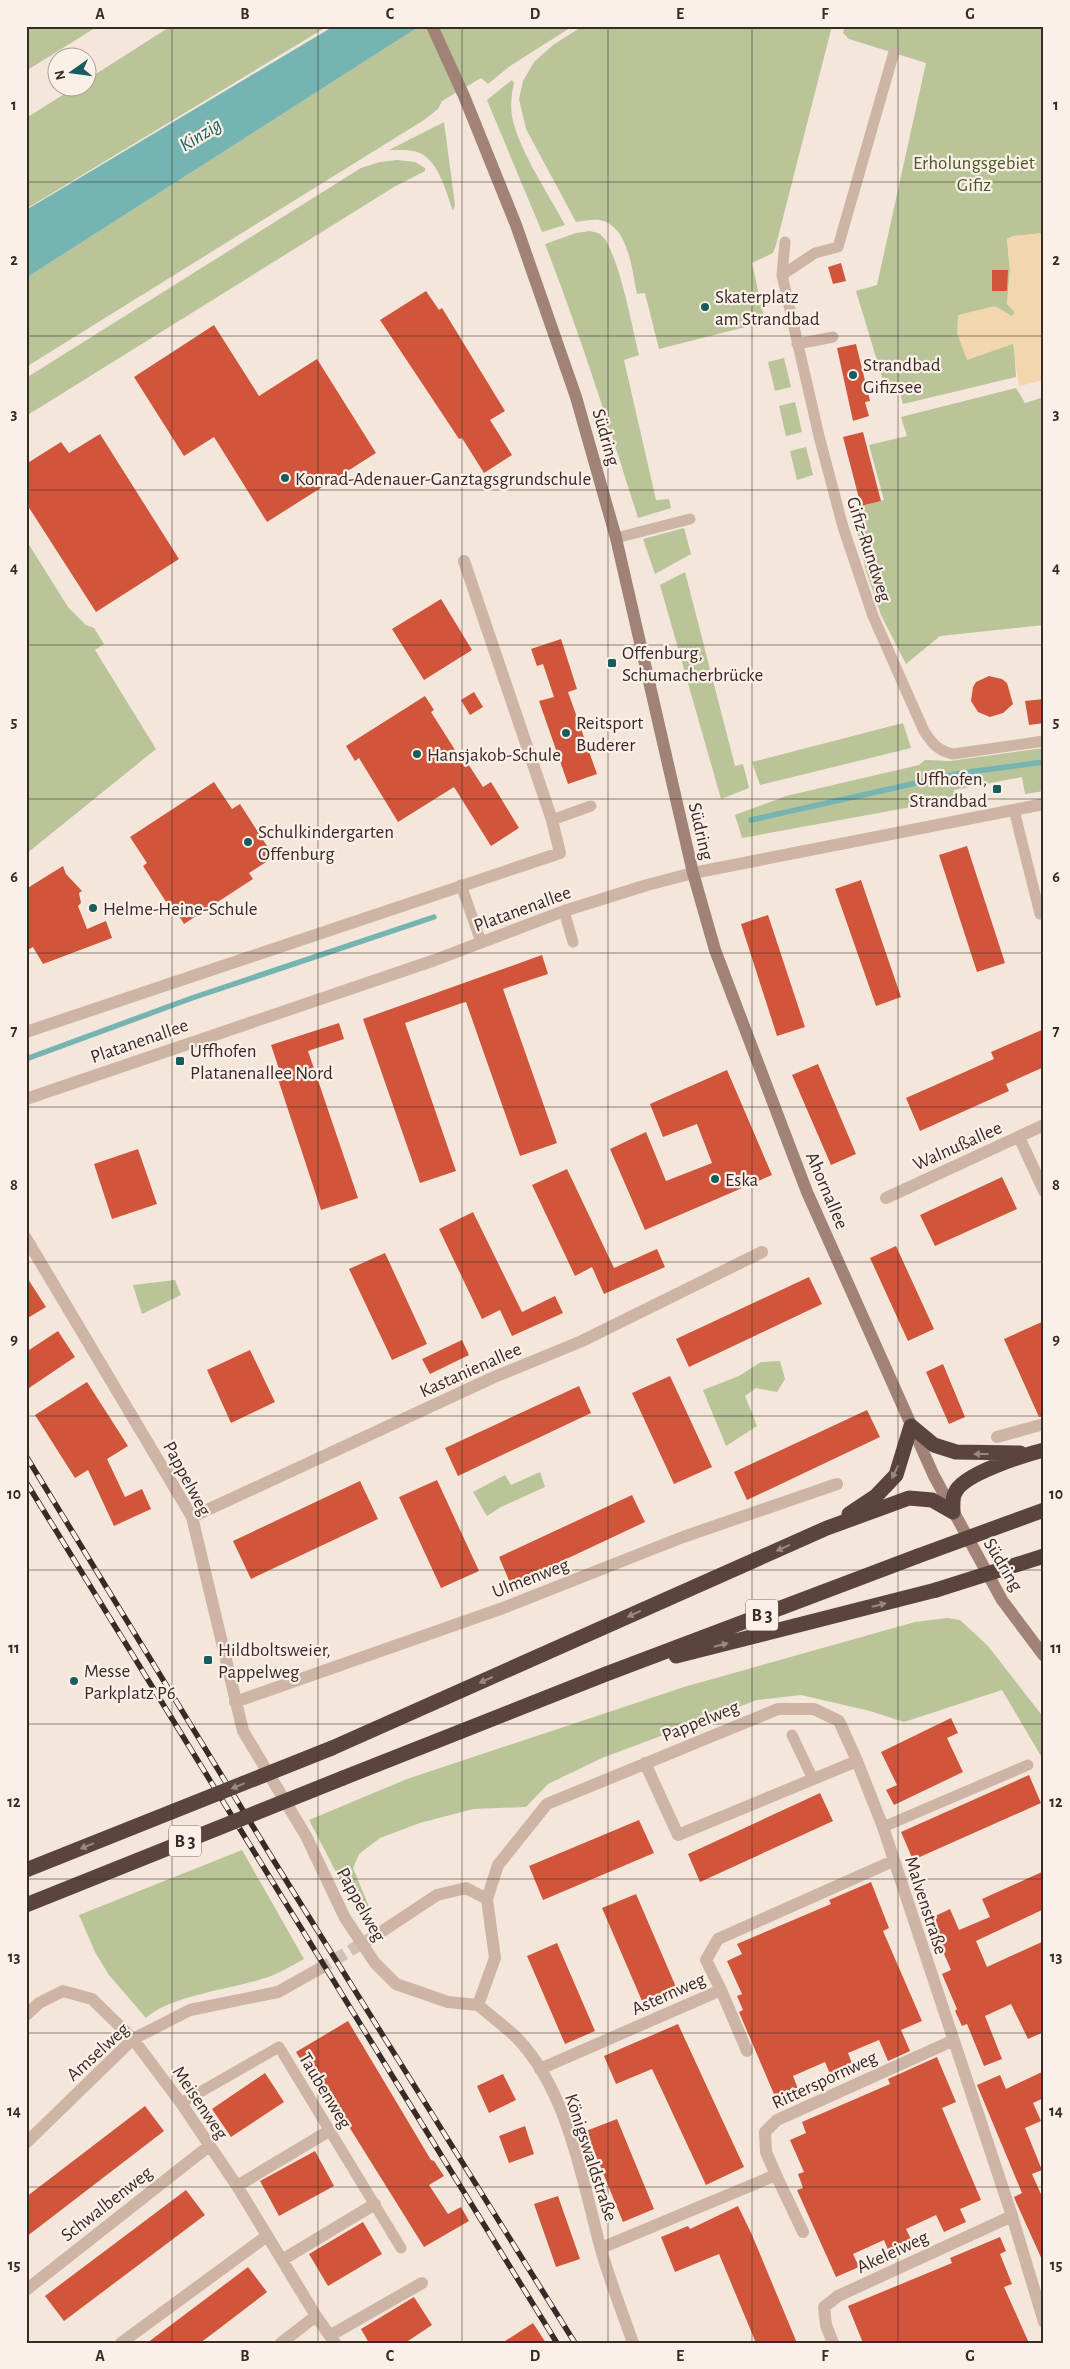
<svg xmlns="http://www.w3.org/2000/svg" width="1070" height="2369" font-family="'Alegreya Sans',sans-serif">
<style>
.green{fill:#b9c499}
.sand{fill:#f2d6ad}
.water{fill:#76b4b2}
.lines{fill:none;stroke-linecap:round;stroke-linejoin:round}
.stream{stroke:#76b4b2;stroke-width:5.5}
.building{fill:#d1553b}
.street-tunnel{stroke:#cec1b6;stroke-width:12;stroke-dasharray:12 6;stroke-linecap:butt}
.lane{stroke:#cdb4a5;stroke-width:11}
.street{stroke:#cdb4a5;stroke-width:12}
.secondary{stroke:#a18276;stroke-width:12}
.highway{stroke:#5a443d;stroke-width:15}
.rail-casing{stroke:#382b27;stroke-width:5.5}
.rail{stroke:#fbf0e7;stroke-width:4;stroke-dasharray:11;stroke-linecap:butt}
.highway-bridge{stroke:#5a443d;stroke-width:15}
.oneway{fill:#9a8981}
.grid{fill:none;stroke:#382b27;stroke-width:1;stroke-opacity:0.55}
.poi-dot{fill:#185d5d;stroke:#fbf0e7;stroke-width:2}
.labels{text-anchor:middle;stroke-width:4.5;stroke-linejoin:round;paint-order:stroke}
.shield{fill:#fbf0e7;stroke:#726661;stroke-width:1}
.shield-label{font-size:18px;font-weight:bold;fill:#382b27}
.park-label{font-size:19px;fill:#4a5928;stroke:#fbf0e7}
.poi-label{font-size:19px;fill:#382b27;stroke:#fbf0e7;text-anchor:start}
.street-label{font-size:19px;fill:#382b27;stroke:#fbf0e7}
.water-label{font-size:20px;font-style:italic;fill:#185d5d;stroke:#fbf0e7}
.neatline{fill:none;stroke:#382b27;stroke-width:2}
.grid-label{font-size:16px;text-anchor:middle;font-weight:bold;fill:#382b27}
</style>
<rect width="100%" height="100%" fill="#f4e6da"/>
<path class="green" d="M26,26h72l-72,45z
M171,26h157l-302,183v-91l48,-30h14v-9z
M420,26h153l-63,40 -22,18 -7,-6 -39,23 -4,8 -14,11 -398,247v-89z
M583,26h249l-56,219 -3,8 -21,10 13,59 -106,27 -14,-56 -8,1c-5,-23 -8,-68 -37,-74 -7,-1 -17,1 -24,2l-50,-93 -7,-30 4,-18 11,-19 19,-17z
M845,26h199v207l-31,3 -6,3 3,31 -3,34 8,8 -3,4 4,61 -113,27 -3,-12 -13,2 -31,-103 21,-6 49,-222 -77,-24 -6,-6z
M512,80l2,3c-3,12 -4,26 -1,38 8,32 36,74 52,104l-23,7 -55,-132z
M444,122l11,83 -2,6c-7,-18 -13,-48 -33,-58 -8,-4 -22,-3 -31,-3z
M397,160l18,2 10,6v3l-31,16 -368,229v-38l335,-210 19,-6z
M590,231c4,1 9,2 11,4 17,14 32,96 38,120l-15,5 32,140 13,-1 2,9 -33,10c-29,-92 -58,-184 -93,-274l31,-11z
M784,358l7,29 -16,4 -7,-29z
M1016,388l9,15 19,-6v228l-104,11 -34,28 -25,-49 -15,-44 -14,-62 32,-9 -15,-55 38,-9 -6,-19z
M795,402l7,30 -16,4 -7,-30z
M806,447l7,28 -16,5 -7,-29z
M684,528l7,26 -36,20 -12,-35z
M26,540l42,67 18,18 8,3 10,16 -9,6 61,99 -130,105z
M685,572l50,194 8,-2 6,24 -28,11 -61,-214z
M903,723l8,25 -151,37 -8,-23z
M1044,748v43l-19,3 -3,-17 -68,13 1,9 -213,39 -7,-23 51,-19 133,-31 6,-5 25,1z
M175,1280l6,15 -39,19 -9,-29z
M780,1361l5,18 -8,13 -21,-4 -11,8 12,30 -31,20 -23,-56 36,-14 22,-14z
M540,1472l5,15 -44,20 -14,9 -14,-24 32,-17 6,10z
M947,1618l13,2 28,26 56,72v43l-42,-71 -98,32 -34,-11 -69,-16 -44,5 -155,58 -54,26 -22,23 -53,2 -53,14 -40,15 -21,16 -6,14 17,41 -11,7 -50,-96 98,-41 277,-92 231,-65z
M242,1850l62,109c-13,7 -27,16 -42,20 -34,11 -90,16 -116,39l-37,-43 -14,-23 -16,-37z"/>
<path class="sand" d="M1044,233v147l-25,6 -6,-42 -46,16 -10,-27 1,-18 37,-9 17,10 3,-4 -8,-8 3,-34 -3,-31 6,-3z"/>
<path class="water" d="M334,26h86l-394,252v-68z"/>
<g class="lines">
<path class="stream" d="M751,820l210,-47 83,-11
M26,1059l166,-61 242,-81"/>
</g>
<path class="building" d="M841,263l5,18 -13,3 -5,-17z
M992,270h16l-1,21h-15z
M426,291l13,19 3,-2 63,103 -15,9 22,35 -28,18 -22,-35 -3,1 -79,-119z
M214,325l45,71 58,-37 59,94 -109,69 -53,-85 -30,19 -50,-79z
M856,344l14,57 -5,1 4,14 -16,5 -16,-73z
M863,432l18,69 -20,5 -18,-69z
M100,434l79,125 -83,53 -70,-109v-39l35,-22 8,11z
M441,599l31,51 -48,30 -32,-51z
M561,639l16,50 -9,3 29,82 -29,10 -29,-83 15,-4 -11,-33 -6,2 -6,-17z
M989,676l13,3 5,4 6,21 -10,9 -13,4 -12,-5 -7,-11 2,-14 3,-5z
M474,692l9,15 -13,8 -9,-15z
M425,696l9,14 -3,2 31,49 3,-2 18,28 8,-5 28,46 -28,18 -37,-59 -56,35 -39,-64 -4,3 -9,-15z
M1044,699v24l-15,2 -4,-24z
M214,782l18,27 8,-5 34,53 -25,16 4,6 -69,45 -11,-18 -3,2 -27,-42 4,-3 -17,-26z
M967,846l38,117 -28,9 -38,-117z
M63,866l3,8 16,17 -3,2 2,10 -3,3 9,23 19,-8 6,17 -69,26 -10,-17 -7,4v-62z
M861,880l40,117 -25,9 -41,-117z
M768,915l37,112 -28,9 -36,-112z
M542,955l6,19 -45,15 54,154 -37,13 -54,-154 -4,1 -57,20 51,148 -36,12 -57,-164z
M339,1023l5,16 -36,12 50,147 -37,12 -46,-140 4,-1 -8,-24z
M1044,1029v38l-38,17 3,7 -89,40 -14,-33 88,-39 -3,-7z
M818,1064l38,90 -25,11 -39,-90z
M727,1070l45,105 -127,55 -35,-81 36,-17 20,49 46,-18 -15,-39 -34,13 -13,-33z
M138,1149l19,55 -45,15 -18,-55z
M567,1169l47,99 43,-19 8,18 -61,27 -12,-27 -17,9 -43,-91z
M1002,1177l15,32 -82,37 -15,-31z
M473,1212l49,100 33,-16 8,17 -51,23 -12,-26 -18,9 -43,-90z
M896,1246l38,83 -26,12 -38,-83z
M385,1253l42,91 -35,16 -43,-91z
M26,1276l20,31 -20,12z
M809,1277l13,27 -133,63 -13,-28z
M1044,1321v95l-5,1 -35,-78z
M58,1331l17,26 -49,33v-38z
M462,1340l7,15 -39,19 -8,-15z
M250,1350l25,52 -44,21 -24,-53z
M943,1364l22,53 -16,7 -23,-52z
M670,1376l42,91 -38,17 -42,-91z
M87,1382l41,64 -21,13 18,38 17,-8 9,20 -37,17 -26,-56 -13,8 -40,-63z
M579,1386l12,27 -133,63 -13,-28z
M867,1410l13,27 -133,63 -13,-28z
M437,1480l42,91 -38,17 -42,-91z
M360,1481l18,38 -127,60 -18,-38z
M632,1495l13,27 -134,63 -12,-28z
M951,1718l7,15 -11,5 16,34 -69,33 -8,-15 11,-5 -16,-33z
M1029,1775l12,28 -128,57 -12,-28z
M820,1793l13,28 -133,61 -12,-28z
M639,1820l15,33 -111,47 -14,-34z
M1044,1871v38l-68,32 11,26 57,-26v91l-16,7 -17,-35 -26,12 17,43 -18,7 -17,-42 -5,2 -7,-15 2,-2 -15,-35 9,-4 -22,-51 21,-10 9,21 31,-13 -8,-18z
M871,1882l18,46 -6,3 39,90 -21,9 9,21 -22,10 -9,-21 -31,13 5,13 -22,10 -6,-14 -32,14 5,13 -22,10 -37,-87 4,-2 -6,-14 5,-2 -15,-33 15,-7 -5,-10 94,-40 -2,-4z
M636,1894l43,100 -34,14 -43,-100z
M557,1943l38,88 -30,13 -38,-88z
M348,2021l83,139 3,1 10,15 -15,9 19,29 13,-7 8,14 -45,26 -106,-170 -5,3 -17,-28z
M678,2024l66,143 -38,18 -54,-116 -36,15 -12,-28z
M937,2057l19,45 -14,6 39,92 -21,9 6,13 -22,10 -8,-17 -30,14 6,12 -23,11 -5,-12 -31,14 6,13 -23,10 -39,-87 6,-2 -5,-14 6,-2 -14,-32 16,-7 -4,-11 88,-38 -2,-5z
M1044,2071v27l-11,5 8,18 -16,7 17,42 -10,4 12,27v63l-28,-62 -2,-5 8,-4 -45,-108 23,-10 6,14z
M265,2073l19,29 -53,35 -19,-28z
M503,2074l13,26 -27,13 -12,-27z
M145,2106l19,25 -138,106v-40z
M617,2119l37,90 -31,13 -37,-91z
M525,2126l9,28 -25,9 -10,-27z
M315,2151l19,35 -55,30 -19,-35z
M186,2190l19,25 -141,106 -19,-25z
M558,2196l22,63 -24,8 -22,-63z
M738,2206l14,29 45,108h-41l-37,-89 -44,18 -14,-35 27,-11 2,3z
M363,2222l19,32 -54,32 -19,-32z
M1000,2237l6,14 -6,3 12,30 -8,3 25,56h-166l-15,-37 104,-43 -2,-5z
M248,2267l19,25 -47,36 -20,15h-53z
M414,2297l18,28 -27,18h-36l-8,-14z
M533,2323l13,20h-44z"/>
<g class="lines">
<path class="street-tunnel" d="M319,1969l59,-35"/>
<path class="lane" d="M785,242l-3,33 37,161 24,91 30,89 51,115c8,12 14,20 29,23l91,-13
M782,275l33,-22 23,-6 56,-195
M797,344l36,-7
M616,538l74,-19
M1014,810l26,104
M552,820l39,-14
M461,885l20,57
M564,911l9,31
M792,1735l21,44
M883,1827l145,-62
M181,2103l98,-56 122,201"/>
<path class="street" d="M26,1032l534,-179 -8,-33 -88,-259
M26,1099l409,-139 129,-49 83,-26 46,-12 351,-69
M1019,1137l25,54
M886,1198l158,-73
M26,1238l166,279 51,214 63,105 39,82 30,45 21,21 52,18 30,3
M997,1437l47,-13
M192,1517l300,-139 90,-37 180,-89
M235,1702l268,-94 180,-71 154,-53
M645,1763l33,72 179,-74 26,66 129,389 32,106
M378,1934l59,-39 29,-7 21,11
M721,1990l26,61
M478,2005l17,-47 -8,-59 11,-34 49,-61 231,-95h36l25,12 18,40
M478,2005c13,11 26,21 38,32 51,52 66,141 84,209 9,33 22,65 33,97
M26,2015l13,-12 24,-12 29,8 41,40 48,64 56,83 79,130 19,27
M540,2069l181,-79 -15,-30 12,-21 175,-78
M26,2143l107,-104 57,-29 88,-18 41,-23
M776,2175l27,57
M237,2186l92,-55
M601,2248l175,-73 -10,-23 -1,-20 12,-12 175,-79
M282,2260l93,-56
M26,2290l183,-144
M331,2335l91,-52
M121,2343l146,-107
M281,2343l35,-27
M833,2343l-7,-18 -2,-18 14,-11 174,-80"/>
<path class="secondary" d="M432,26l32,70 52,129 60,172 40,141 77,335 22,77 92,242 127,284 68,124 42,56"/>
<path class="highway" d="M849,1514l27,-18 20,-21 15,-49 23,19 22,7 64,1
M676,1656l260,-66
M332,1748l495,-220 82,-30 23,2 21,12c0,-5 -1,-14 2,-19 7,-19 69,-38 89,-43
M343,1778l263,-104 312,-118"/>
<defs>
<path id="rail" d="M26,1456l248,405 301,482
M26,1482l531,861"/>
</defs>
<use href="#rail" class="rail-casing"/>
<use href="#rail" class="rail"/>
<path class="highway-bridge" d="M918,1556l126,-46
M936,1590l108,-34
M26,1870l306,-122
M26,1905l317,-127"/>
</g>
<defs><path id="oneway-solid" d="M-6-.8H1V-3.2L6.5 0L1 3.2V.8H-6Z" transform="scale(1.25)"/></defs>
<g class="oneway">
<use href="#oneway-solid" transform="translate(981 1454) rotate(180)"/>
<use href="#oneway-solid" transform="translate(895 1472) rotate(117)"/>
<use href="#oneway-solid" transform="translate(783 1548) rotate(156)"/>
<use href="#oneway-solid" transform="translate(879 1605) rotate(-14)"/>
<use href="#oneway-solid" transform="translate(634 1614) rotate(156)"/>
<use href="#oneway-solid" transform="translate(721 1645) rotate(-14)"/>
<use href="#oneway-solid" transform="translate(486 1680) rotate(156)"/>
<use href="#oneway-solid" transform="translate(238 1786) rotate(158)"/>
<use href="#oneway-solid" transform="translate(87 1846) rotate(158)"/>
</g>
<path class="grid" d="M172,26v2317M318,26v2317M462,26v2317M608,26v2317M752,26v2317M898,26v2317M26,182h1018M26,336h1018M26,490h1018M26,645h1018M26,799h1018M26,953h1018M26,1107h1018M26,1262h1018M26,1416h1018M26,1570h1018M26,1724h1018M26,1879h1018M26,2033h1018M26,2187h1018"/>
<g class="poi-dot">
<circle cx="705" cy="307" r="5"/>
<circle cx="853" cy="375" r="5"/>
<circle cx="285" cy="478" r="5"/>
<rect x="607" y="658" width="10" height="10" rx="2.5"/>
<circle cx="566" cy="733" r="5"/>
<circle cx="417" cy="754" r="5"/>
<rect x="992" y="784" width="10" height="10" rx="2.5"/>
<circle cx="248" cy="842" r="5"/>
<circle cx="93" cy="908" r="5"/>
<rect x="175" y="1056" width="10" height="10" rx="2.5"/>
<circle cx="715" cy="1179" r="5"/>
<rect x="203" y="1655" width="10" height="10" rx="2.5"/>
<circle cx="74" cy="1681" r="5"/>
</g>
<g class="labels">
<g class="shield">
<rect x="746" y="1599.5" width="32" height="31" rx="4"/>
<rect x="169" y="1825.5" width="32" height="31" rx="4"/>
</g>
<g class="shield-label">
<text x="762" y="1621">B 3</text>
<text x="185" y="1847">B 3</text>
</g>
<g class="park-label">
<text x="974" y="169">Erholungsgebiet<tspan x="974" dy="22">Gifiz</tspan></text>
</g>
<g class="poi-label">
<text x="715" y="303">Skaterplatz<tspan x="715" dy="22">am Strandbad</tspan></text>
<text x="863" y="371">Strandbad<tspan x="863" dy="22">Gifizsee</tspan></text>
<text x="295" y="485">Konrad-Adenauer-Ganztagsgrundschule</text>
<text x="622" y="659">Offenburg,<tspan x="622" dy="22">Schumacherbrücke</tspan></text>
<text x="576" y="729">Reitsport<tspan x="576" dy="22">Buderer</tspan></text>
<text x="427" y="761">Hansjakob-Schule</text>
<text x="987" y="785" text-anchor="end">Uffhofen,<tspan x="987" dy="22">Strandbad</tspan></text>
<text x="258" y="838">Schulkindergarten<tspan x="258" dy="22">Offenburg</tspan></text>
<text x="103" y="915">Helme-Heine-Schule</text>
<text x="190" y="1057">Uffhofen<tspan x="190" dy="22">Platanenallee Nord</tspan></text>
<text x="725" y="1186">Eska</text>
<text x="218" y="1656">Hildboltsweier,<tspan x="218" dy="22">Pappelweg</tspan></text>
<text x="84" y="1677">Messe<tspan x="84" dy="22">Parkplatz P6</tspan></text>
</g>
<g class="street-label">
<text transform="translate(607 437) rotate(74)" y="7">Südring</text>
<text transform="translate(870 549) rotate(72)" y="7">Gifiz-Rundweg</text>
<text transform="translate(702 831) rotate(77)" y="7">Südring</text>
<text transform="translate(522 908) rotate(-20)" y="7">Platanenallee</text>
<text transform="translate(139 1040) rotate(-19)" y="7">Platanenallee</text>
<text transform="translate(957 1145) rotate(-24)" y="7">Walnußallee</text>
<text transform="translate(828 1190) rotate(67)" y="7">Ahornallee</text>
<text transform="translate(470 1369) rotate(-24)" y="7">Kastanienallee</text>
<text transform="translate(188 1478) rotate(62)" y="7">Pappelweg</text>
<text transform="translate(1004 1564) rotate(59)" y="7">Südring</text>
<text transform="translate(530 1577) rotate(-21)" y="7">Ulmenweg</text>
<text transform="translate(700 1720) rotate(-22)" y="7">Pappelweg</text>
<text transform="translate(362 1904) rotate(61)" y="7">Pappelweg</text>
<text transform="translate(927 1905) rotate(72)" y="7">Malvenstraße</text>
<text transform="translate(668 1993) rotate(-24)" y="7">Asternweg</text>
<text transform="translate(97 2051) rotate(-42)" y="7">Amselweg</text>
<text transform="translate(824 2079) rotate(-25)" y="7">Ritterspornweg</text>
<text transform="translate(326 2090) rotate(59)" y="7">Taubenweg</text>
<text transform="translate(201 2102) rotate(56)" y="7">Meisenweg</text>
<text transform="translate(592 2157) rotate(72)" y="7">Königswaldstraße</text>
<text transform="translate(106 2203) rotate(-38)" y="7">Schwalbenweg</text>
<text transform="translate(892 2251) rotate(-25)" y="7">Akeleiweg</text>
</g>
<g class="water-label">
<text transform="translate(200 134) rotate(-32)" y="7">Kinzig</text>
</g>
</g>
<rect width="1070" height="2369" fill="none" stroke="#fbf0e7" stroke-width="55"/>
<g transform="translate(72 72) rotate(256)"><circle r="24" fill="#fbf0e7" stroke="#ada19a"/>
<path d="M0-4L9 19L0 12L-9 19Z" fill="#185d5d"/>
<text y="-8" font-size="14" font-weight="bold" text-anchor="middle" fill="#382b27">N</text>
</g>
<rect x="28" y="28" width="1014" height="2314" class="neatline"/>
<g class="grid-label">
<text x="100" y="19">A</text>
<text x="245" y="19">B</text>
<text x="390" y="19">C</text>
<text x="535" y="19">D</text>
<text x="680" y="19">E</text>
<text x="825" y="19">F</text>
<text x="970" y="19">G</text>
<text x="14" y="110">1</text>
<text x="1056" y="110">1</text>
<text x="14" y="265">2</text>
<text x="1056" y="265">2</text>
<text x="14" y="419">3</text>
<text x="1056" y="419">3</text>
<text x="14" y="573">4</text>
<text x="1056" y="573">4</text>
<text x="14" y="727">5</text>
<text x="1056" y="727">5</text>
<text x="14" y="882">6</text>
<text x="1056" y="882">6</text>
<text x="14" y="1036">7</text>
<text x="1056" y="1036">7</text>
<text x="14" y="1190">8</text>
<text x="1056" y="1190">8</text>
<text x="14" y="1344">9</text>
<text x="1056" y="1344">9</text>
<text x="14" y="1499">10</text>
<text x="1056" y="1499">10</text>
<text x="14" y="1653">11</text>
<text x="1056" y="1653">11</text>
<text x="14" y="1807">12</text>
<text x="1056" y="1807">12</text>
<text x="14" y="1962">13</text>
<text x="1056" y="1962">13</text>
<text x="14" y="2116">14</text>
<text x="1056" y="2116">14</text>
<text x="14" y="2270">15</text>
<text x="1056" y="2270">15</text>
<text x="100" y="2361">A</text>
<text x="245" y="2361">B</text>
<text x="390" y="2361">C</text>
<text x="535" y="2361">D</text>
<text x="680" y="2361">E</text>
<text x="825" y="2361">F</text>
<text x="970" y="2361">G</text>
</g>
</svg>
